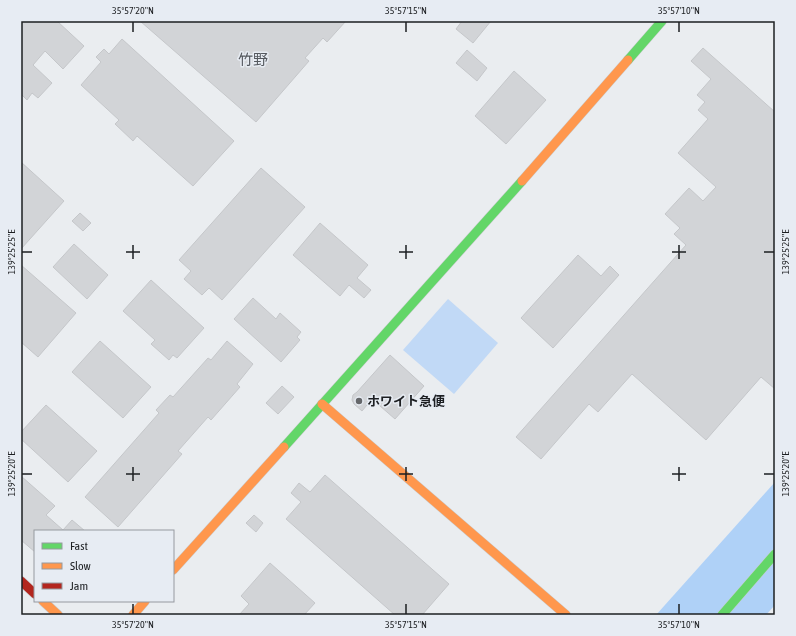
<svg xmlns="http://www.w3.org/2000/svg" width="796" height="636" font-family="'Asap Condensed','Noto Sans JP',sans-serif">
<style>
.green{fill:#c1d9f6}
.forest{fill:#afd1f7}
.building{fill:#d2d4d7;stroke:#c5c7ca}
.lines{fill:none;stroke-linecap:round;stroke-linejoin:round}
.fast-casing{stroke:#c8cbcd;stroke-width:10}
.slow-casing{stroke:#c8cbcd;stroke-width:10}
.jam-casing{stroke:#c8cbcd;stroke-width:10}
.fast{stroke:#63d668;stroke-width:9}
.slow{stroke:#ff974d;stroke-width:9}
.jam{stroke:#b3261e;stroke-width:9}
.ticks{fill:none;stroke:#1d1f22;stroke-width:1.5}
.poi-dot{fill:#65676a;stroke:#e7ecf3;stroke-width:1.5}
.labels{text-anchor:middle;stroke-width:3;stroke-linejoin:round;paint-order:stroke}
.poi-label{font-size:13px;font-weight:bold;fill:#1d1f22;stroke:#e7ecf3;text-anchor:start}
.quarter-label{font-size:15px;fill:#54585e;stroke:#e7ecf3}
.neatline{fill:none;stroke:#1d1f22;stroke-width:1.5}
.ticks-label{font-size:10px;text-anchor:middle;fill:#1d1f22}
</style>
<rect width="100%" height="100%" fill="#eaedf0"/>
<path class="green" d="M448,299l50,44 -44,51 -51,-44z"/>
<path class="forest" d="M775,482v123l-9,10h-110z"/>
<path class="building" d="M21,21h36l27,25 -21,23 -18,-18 -12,14 19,18 -14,15 -6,-5 -5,7 -6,-6z
M140,21h206l-19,21 -4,-4 -18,20 4,3 -53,61z
M462,21h29l-18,22 -17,-14z
M122,39l112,102 -41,45 -56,-50 -4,5 -18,-17 4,-4 -38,-35 20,-23 -5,-5 8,-8 5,5z
M703,48l72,64v277l-14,-12 -55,63 -74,-66 -34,38 -9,-8 -48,55 -25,-22 170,-192 -12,-11 6,-6 -15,-14 24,-26 14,13 13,-14 -38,-34 30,-34 -10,-9 7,-8 -8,-7 14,-16 -20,-18z
M467,50l20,18 -10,13 -21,-18z
M514,71l32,29 -40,44 -31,-28z
M21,162l43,39 -43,48z
M261,168l44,39 -83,93 -13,-12 -7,7 -18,-16 7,-8 -12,-11z
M80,213l11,10 -8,8 -11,-10z
M320,223l48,42 -11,13 14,12 -7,8 -15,-13 -9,11 -47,-41z
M74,244l34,31 -21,24 -34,-32z
M578,255l23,21 9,-10 9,9 -66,73 -32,-30z
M21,265l55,48 -38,44 -17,-15z
M151,280l53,48 -27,30 -4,-3 -4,5 -18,-16 4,-4 -32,-29z
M253,298l23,21 4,-6 21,19 -4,5 3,3 -19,22 -47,-43z
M100,341l51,46 -28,31 -51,-46z
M227,341l26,23 -16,20 3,3 -29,33 -3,-3 -30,34 4,3 -64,73 -33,-30 74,-84 -3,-3 14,-15 3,2 35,-39 3,2z
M390,355l34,31 -29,33 -23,-20 -10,12 -8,-7 -2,-4 1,-5 4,-3z
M282,386l12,11 -16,17 -12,-11z
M46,405l51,46 -29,31 -47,-43v-7z
M325,475l124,109 -27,31h-27l-109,-96 15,-17 -10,-9 8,-10 11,9z
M21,476l34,30 -9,9 17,15 9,-10 13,11h-50v21l-14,-12z
M254,515l9,8 -7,9 -10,-9z
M270,563l45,40 -11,12h-65l10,-11 -8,-8z"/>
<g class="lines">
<defs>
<path id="fast" d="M628,60l34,-39
M284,447l238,-266
M722,615l53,-61"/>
<path id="slow" d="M522,181l106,-121
M322,404l244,211
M173,570l111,-123
M43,601l15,14
M133,615l12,-14"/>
<path id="jam" d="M21,581l14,13"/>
</defs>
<use href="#fast" class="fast-casing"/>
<use href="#slow" class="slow-casing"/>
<use href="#jam" class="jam-casing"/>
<use href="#fast" class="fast"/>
<use href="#slow" class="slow"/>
<use href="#jam" class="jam"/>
</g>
<path class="ticks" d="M133,22v10M406,22v10M679,22v10M133,245v14M406,245v14M679,245v14M22,252h10M126,252h14M399,252h14M672,252h14M764,252h10M133,467v14M406,467v14M679,467v14M22,474h10M126,474h14M399,474h14M672,474h14M764,474h10M133,604v10M406,604v10M679,604v10"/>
<circle class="poi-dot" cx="359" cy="401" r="4"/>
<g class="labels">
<g class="poi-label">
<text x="367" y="406">ホワイト急便</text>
</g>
<g class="quarter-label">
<text x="253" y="65">竹野</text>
</g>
</g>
<rect width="796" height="636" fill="none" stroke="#e7ecf3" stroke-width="44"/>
<rect x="34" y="530" width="140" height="72" fill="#e7ecf3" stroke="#969a9f"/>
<rect x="42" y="543" width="20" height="6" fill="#63d668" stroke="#969a9f"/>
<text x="70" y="550" font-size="12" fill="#1d1f22">Fast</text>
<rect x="42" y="563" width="20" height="6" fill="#ff974d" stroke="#969a9f"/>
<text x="70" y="570" font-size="12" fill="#1d1f22">Slow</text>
<rect x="42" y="583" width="20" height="6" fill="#b3261e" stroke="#969a9f"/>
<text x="70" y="590" font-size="12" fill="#1d1f22">Jam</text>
<rect x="22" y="22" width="752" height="592" class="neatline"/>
<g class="ticks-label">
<text x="133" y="14">35°57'20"N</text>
<text x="406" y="14">35°57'15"N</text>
<text x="679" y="14">35°57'10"N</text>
<text transform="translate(785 252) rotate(-90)" y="4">139°25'25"E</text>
<text transform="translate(11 252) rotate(-90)" y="4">139°25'25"E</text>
<text transform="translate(785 474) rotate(-90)" y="4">139°25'20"E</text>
<text transform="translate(11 474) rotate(-90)" y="4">139°25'20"E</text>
<text x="133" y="628">35°57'20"N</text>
<text x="406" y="628">35°57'15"N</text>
<text x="679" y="628">35°57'10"N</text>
</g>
</svg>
